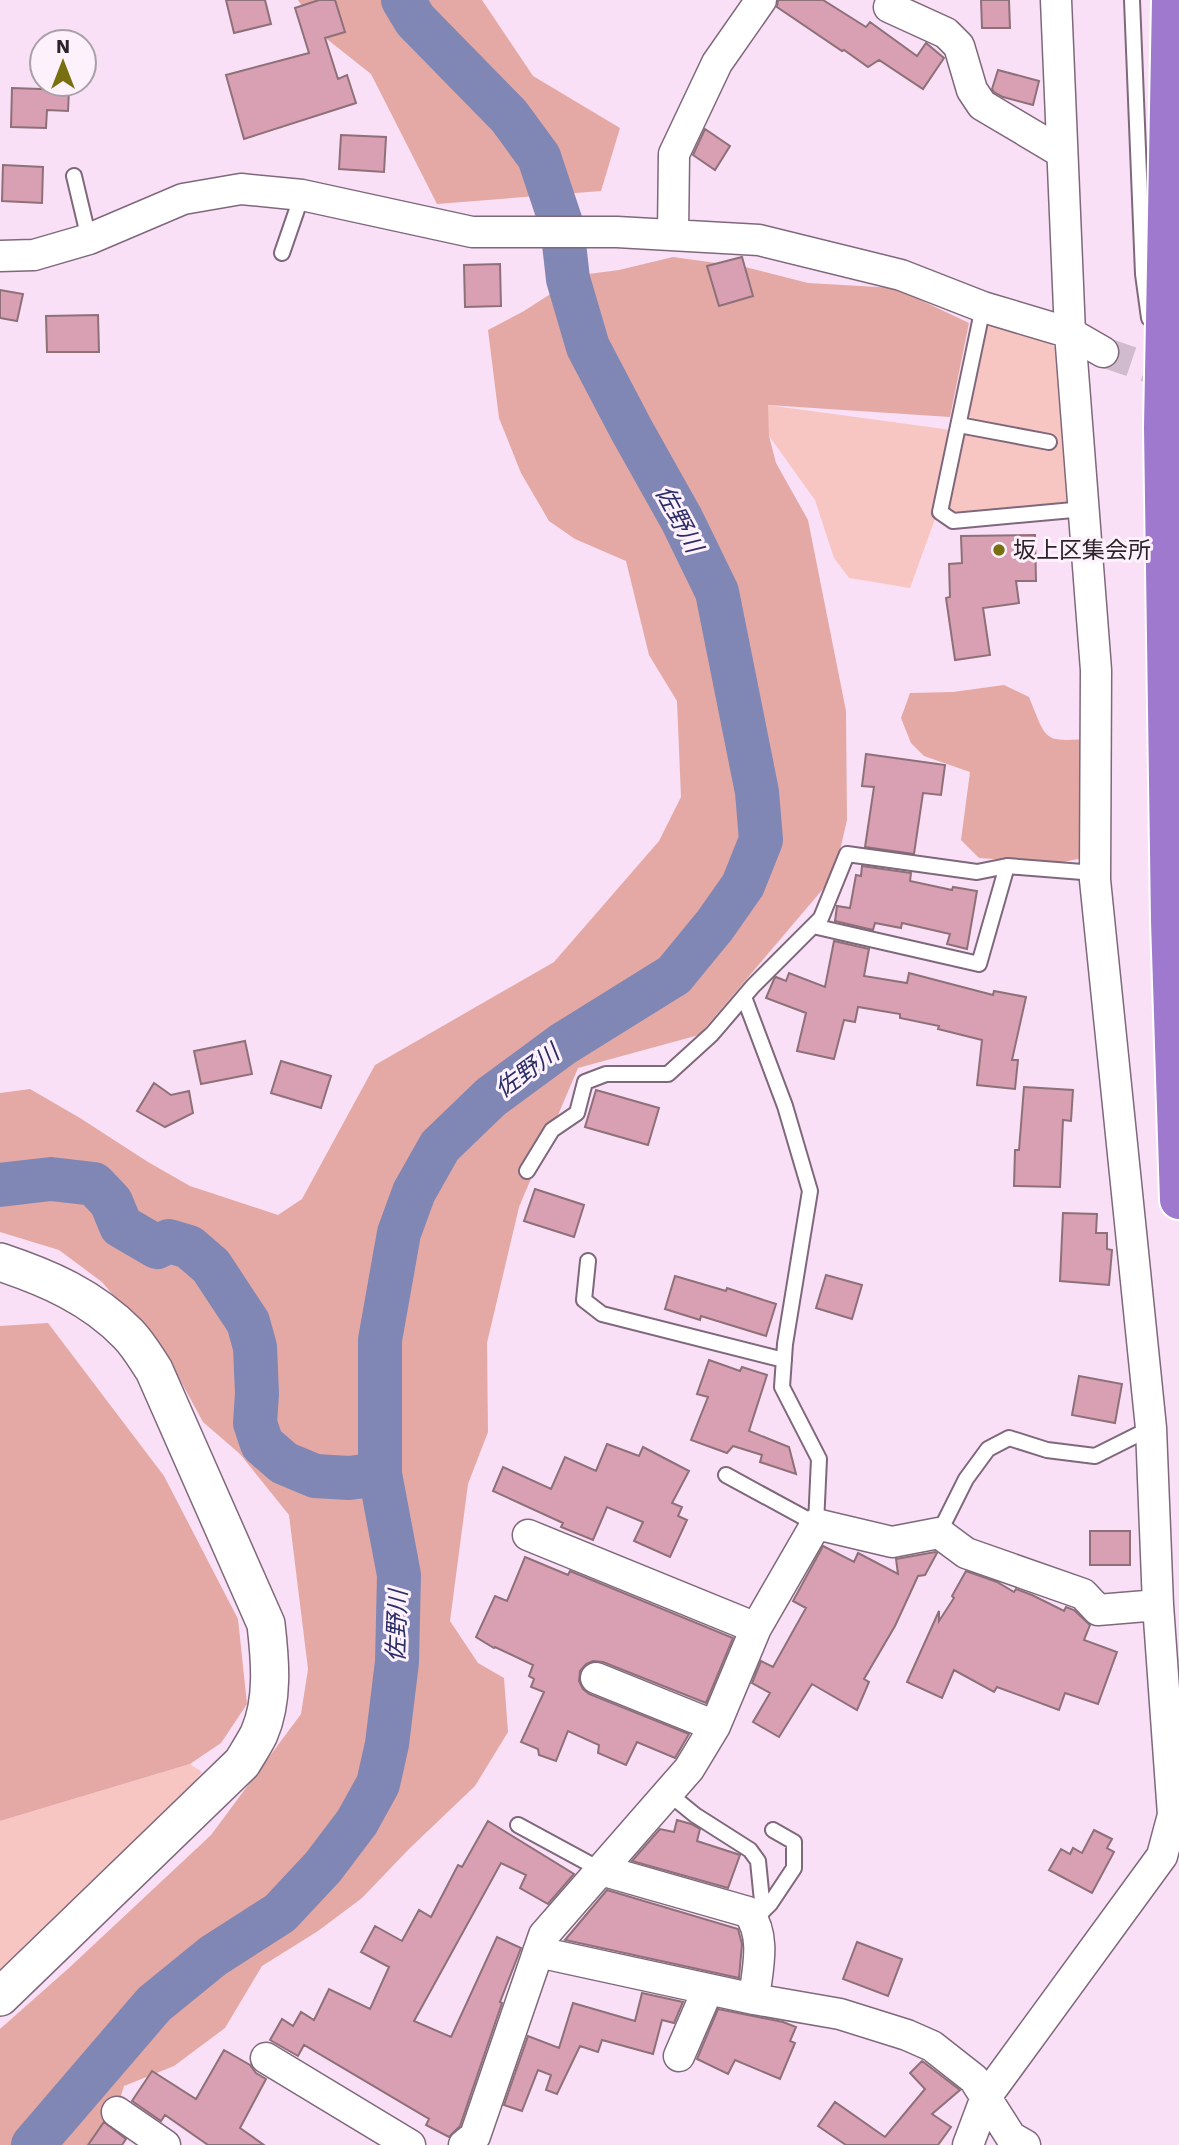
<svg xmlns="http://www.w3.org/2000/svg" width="1179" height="2145" font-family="'Work Sans','Noto Sans JP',sans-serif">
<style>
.green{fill:#f7c6c2}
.forest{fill:#e4a9a4}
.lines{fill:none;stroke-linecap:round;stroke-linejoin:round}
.river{stroke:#8087b5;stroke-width:44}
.building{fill:#d8a0b2;stroke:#8e7079;stroke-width:2}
.minor-tunnel{stroke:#d0bacd;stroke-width:30;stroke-dasharray:30 15;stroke-linecap:butt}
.service-casing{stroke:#7f687b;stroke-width:18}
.minor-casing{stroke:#7f687b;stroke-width:33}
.tertiary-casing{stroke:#7f687b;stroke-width:40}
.motorway-casing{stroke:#fff;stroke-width:42}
.service{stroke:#fff;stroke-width:14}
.minor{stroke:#fff;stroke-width:30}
.tertiary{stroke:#fff;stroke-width:37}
.motorway{stroke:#9f79cd;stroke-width:38}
.poi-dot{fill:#787010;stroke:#fdf2fb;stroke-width:2.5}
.labels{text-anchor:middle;stroke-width:6;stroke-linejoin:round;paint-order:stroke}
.poi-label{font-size:23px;fill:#2c222a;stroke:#fdf2fb;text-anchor:start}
.water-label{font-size:24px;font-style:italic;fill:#2a2d67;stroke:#fdf2fb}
</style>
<rect width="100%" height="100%" fill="#f9e0f6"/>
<path class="green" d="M983,322l67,22 10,7 24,158 -148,7 -26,72 -61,-10 -15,-20 -19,-58 -46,-64 -2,-31 199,27z
M190,1764l12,8 -69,97 -133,128v-176z"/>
<path class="forest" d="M298,0h184l51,76 87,52 -19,63 -164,13 -66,-130 -53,-42z
M673,257l72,10 63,16 87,5 74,35 -19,94 -182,-12 1,31 7,27 32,57 38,191 1,109 -13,56 -135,159 -121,33 -59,139 -32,136 1,89 -20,52 -18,137 28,42 26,15 4,54 -33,54 -66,63 -47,49 -44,33 -56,35 -37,62 -51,38 -50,20 -18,59h-106v-116l70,-62 141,-132 90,-121 7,-45 -19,-154 -49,-61 -37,-32 -31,-57 -70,-83 -43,-32 -59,-18v-139l30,-4 50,29 68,44 42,24 88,29 24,-16 73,-134 179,-103 105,-121 22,-44 -4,-96 -28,-46 -23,-94 -51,-22 -26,-18 -28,-48 -22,-55 -11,-88 36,-19 56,-36 39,-5z
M1004,685l25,12c19,47 14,44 63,42l-4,118 -30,6 -79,-5 -18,-18 9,-68 -46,-16 -13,-13 -10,-25 9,-25 43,-1z
M48,1323l116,153 74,143 9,85 -26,39 -31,21 -190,57v-495z"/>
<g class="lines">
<path class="river" d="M0,1185l51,-6 43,5 17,18 10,24 36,21 12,-6 20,6 22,19 37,56 7,25 2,47 -2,29 7,21 22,19 31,13 34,2 31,-4
M33,2145l121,-141 59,-48 67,-43 43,-46 34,-45 21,-38 9,-40 10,-82 2,-87 -19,-101v-134l19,-107 15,-41 26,-46 51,-49 72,-53 111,-69 41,-50 28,-40 18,-45 -4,-48 -40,-200 -35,-72 -51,-91 -43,-82 -20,-68 -6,-53 -23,-69 -30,-41 -94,-96 -12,-20"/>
</g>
<path class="building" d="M226,0h39l6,24 -37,9z
M319,0h16l10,32 -20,6 13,41 9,-4 9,28 -112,36 -18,-64 83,-22 -14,-45z
M778,0h45l43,27 4,-5 47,34 9,-13 18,15 -21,31 -44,-29 -11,7 -24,-17 -2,1 -65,-44z
M981,0h28l1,28h-28z
M998,70l41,11 -6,24 -30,-8 -9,-5 -2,-3z
M12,88l57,2 -1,21 -21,-1 -1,18 -35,-1z
M705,129l25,17 -15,24 -22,-15z
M341,135l45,2 -2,35 -45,-3z
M3,165l40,2 -1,36 -40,-2z
M742,257l11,39 -34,10 -12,-40z
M500,264l1,42 -36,1 -1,-42z
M0,290l23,4 -6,27 -17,-3z
M98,315l1,37h-52l-1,-36z
M1035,535l1,46h-20l3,22 -36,5 7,47 -35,5 -9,-62 4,-1 -1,-33 13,-1 -1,-27z
M866,754l79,11 -4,30 -18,-2 -9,61 -49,-7 9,-60 -12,-1z
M862,866l49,7 -1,8 42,9 1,-3 24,4 -10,58 -20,-5 3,-10 -48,-11 -1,5 -26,-5 -2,7 -38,-9 2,-15 13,2 6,-33 5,1z
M834,941l35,8 -5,27 43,7 2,-10 84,22 1,-4 32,6 -14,63h6l-3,29 -38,-4 5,-45 -44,-11 1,-3 -39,-8v-4l-42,-7 -3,15 -11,-2 -10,39 -37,-8 9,-38 -40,-15 8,-19 2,-2 10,4 3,-8 36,14z
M245,1041l7,33 -51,10 -7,-33z
M281,1061l50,15 -10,32 -50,-15z
M154,1083l17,12 18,-4 4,22 -28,14 -28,-16z
M1024,1087l49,3 -2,31 -8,-1 -3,67 -46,-1 1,-36h4z
M596,1090l63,18 -11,37 -63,-18z
M535,1189l49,16 -10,32 -50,-16z
M1063,1213l34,1 -1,19h11v16l5,1 -3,35 -49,-4z
M826,1275l36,10 -10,34 -36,-11z
M675,1276l51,15 1,-3 49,16 -10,32 -65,-20 -1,4 -35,-11z
M709,1360l31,11 2,-4 25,8 -18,56 40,16 7,27 -36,-12 2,-7 -29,-9 -6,7 -36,-13 17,-43 -11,-3z
M1079,1376l43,8 -7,39 -43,-8z
M607,1444l32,12 4,-9 46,24 -17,32 10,4 -4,9 9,4 -17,37 -36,-16 9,-19 -36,-15 -14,33 -32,-13 2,-4 -70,-32 10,-24 48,22 14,-32 31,14z
M1090,1531h40v34h-40z
M823,1546l31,16 4,-9 40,21 -2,-15 39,-7 2,1 -12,22 -7,1 -23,50 -31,53 5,3 -12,28 -45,-26 -33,53 -26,-15 17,-29 -18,-10 9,-22 12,6 33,-59 -13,-7z
M525,1557l43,18 2,-4 163,67 -27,65 -103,-41 -10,-1 -7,3 -6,7 -1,10 4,8 6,5 100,40 -14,24 -38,-16 -11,23 -28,-12 1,-8 -31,-14 -12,30 -17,-6 -1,-6 -17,-7 23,-50 -13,-5 3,-8 -5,-3 4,-11 -38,-18 -1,1 -18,-11 19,-41 12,5z
M966,1571l31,11 17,10 2,-3 16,6 32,16 2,-4 8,3 16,15 -6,15 33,12 -19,52 -33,-11 -6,17 -62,-23 -3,5 -40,-22 -12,28 -35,-16 32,-71v10l15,-23 -2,-2z
M677,1820l14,4 9,5 -3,12 43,14 -12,33 -96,-27 28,-32 14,3z
M488,1821l86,53 -26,30 -28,-16 6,-13 -25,-12 -87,158 37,16 46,-100 24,11 -21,54 2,1 -42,123 -11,11 -23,-12 3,-6 -125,-74 -6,11 -28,-16 12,-21 11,7 8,-14 13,8 15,-31 41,20 19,-42 -28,-15 14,-26 27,15 17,-31 12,7 27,-52 4,2z
M1094,1830l18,9 -5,9 7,4 -22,41 -43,-23 12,-21 9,5 3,-6 9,5z
M607,1890l131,39 4,15 -3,34 -174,-38z
M857,1942l45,17 -14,37 -45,-17z
M642,1993l41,9 -9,21 -12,-3 -9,34 -51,-14 -4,12 -18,-6 -23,48 -11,-4 5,-15 -13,-5 -16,41 -18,-6 24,-69 31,12 14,-45 62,18z
M718,2009l65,13 13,5 -6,14 5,2 -15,36 -45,-19 -7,14 -31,-15z
M224,2050l26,15 6,8 10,6 -26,49 24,17h-56l-43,-30 -4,6 -29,-20 20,-30 44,28z
M922,2061l38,29 -28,24 19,13 -13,18h-92l-28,-19 17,-24 50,35 40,-48 -15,-16z
M104,2122l22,17 -4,6h-34z"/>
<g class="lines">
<path class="minor-tunnel" d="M1103,352l76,26"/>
<defs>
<path id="service" d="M1132,0l11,274 6,44
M74,176l15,63
M282,253l20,-58
M983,307l-43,205 13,9 131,-12
M959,425l90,17
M813,926l166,38 28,-98
M527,1171l25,-41 25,-17 8,-31 21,-8h62l44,-40 41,-48 68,-68 26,-64 130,18 30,-6 88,7
M588,1261l-4,39 18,14 182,46
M726,1475l90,49 3,-65 -37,-72 3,-43 25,-153 -25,-85 -41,-109
M939,1533l27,-54 22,-30 21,-11 38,12 48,6 56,-28
M668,1793l27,22 55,35 8,11 5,50
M518,1825l83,45
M760,1914l10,-10 24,-36v-26l-21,-12"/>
<path id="minor" d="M889,7l57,26 13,13 13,44 10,15 79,47
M673,234l1,-80 43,-91 44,-63
M0,256l34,-1 55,-16 94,-40 58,-10 61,6 170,37h145l142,8 142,35 82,32 87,26 33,19
M528,1535l228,93
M596,1678l119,48
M601,1870l147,42c19,24 9,59 6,87
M538,1952l216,47 86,15 67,21 25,11 42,33 37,58 14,8
M679,2056l29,-67
M266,2058l144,87
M117,2112l48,33
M464,2145l11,-9 69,-201 145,-166 26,-43 41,-98 60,-104 76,18 47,-9 27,20 117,41 15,16 60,-5
M968,2145l18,-48 176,-241 11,-41 -15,-210 -7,-177 -56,-548 1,-210 -26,-337 -14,-333"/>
<path id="tertiary" d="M0,1262c48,16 92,35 128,72 10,10 18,24 26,36l112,254c4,35 8,76 -7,110 -5,10 -11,19 -17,29l-242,234"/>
<path id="motorway" d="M1171,0l-8,427 7,494 9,279"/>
</defs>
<use href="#service" class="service-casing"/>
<use href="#minor" class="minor-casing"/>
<use href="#tertiary" class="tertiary-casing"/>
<use href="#motorway" class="motorway-casing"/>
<use href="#service" class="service"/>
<use href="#minor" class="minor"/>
<use href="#tertiary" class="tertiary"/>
<use href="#motorway" class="motorway"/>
</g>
<circle class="poi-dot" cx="999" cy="550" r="7"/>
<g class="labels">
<g class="poi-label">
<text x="1013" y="558">坂上区集会所</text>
</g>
<g class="water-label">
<text transform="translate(679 519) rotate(62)" y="8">佐野川</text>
<text transform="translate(527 1071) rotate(-36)" y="8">佐野川</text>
<text transform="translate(397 1626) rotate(-88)" y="8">佐野川</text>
</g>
</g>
<g transform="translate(63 63)"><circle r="33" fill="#fdf2fb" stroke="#a99fa7" stroke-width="2"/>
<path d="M0-5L12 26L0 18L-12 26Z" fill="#787010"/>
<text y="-10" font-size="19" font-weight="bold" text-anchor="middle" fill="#2c222a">N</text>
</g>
</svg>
